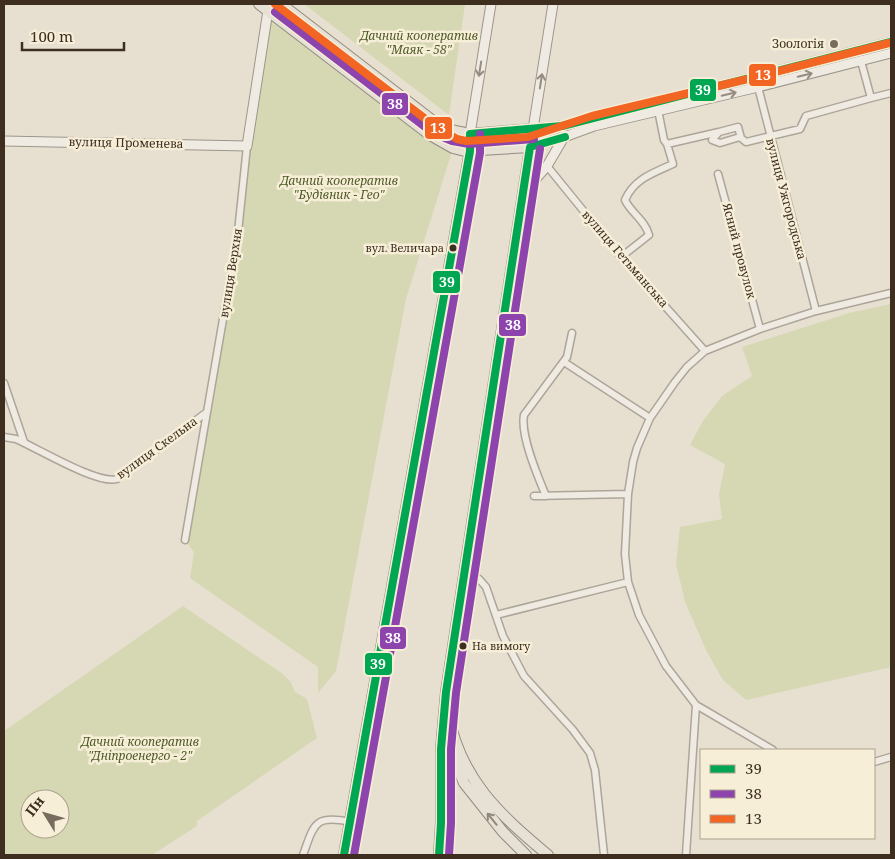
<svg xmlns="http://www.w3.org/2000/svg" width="895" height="859" font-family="'Noto Serif',serif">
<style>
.green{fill:#d6d7b3;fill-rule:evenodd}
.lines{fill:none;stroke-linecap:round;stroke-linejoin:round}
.street-casing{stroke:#ada599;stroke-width:9}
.secondary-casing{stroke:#9c958a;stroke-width:11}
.primary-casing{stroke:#928b80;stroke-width:12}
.street{stroke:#efebe3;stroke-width:6}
.secondary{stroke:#efebe3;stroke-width:9}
.primary{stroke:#e6e1d4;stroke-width:10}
.bus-1-casing{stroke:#f7eed8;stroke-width:11}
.bus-2-casing{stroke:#f7eed8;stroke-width:11}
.bus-3-casing{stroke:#f7eed8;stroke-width:11}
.bus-1{stroke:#00a651;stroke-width:8}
.bus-2{stroke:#8e44ad;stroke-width:8}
.bus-3{stroke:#f26522;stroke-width:8}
.oneway{stroke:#968c82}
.oneway2{stroke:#92887a}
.poi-dot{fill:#786c5e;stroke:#f7eed8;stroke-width:2}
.bus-dot{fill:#3d2e20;stroke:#f7eed8;stroke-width:2}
.labels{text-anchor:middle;stroke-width:5;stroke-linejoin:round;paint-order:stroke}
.bus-label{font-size:11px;fill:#3d2e20;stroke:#f7eed8;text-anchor:end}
.park-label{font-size:12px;font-style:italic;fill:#4d5a26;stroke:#f7eed8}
.poi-label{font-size:12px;fill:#3d2e20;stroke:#f7eed8;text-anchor:end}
.street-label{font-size:12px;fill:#3d2e20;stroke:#f7eed8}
.line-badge{stroke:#f7eed8;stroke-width:2}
.badge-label{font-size:14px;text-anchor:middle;font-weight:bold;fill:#fff}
</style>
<rect width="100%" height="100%" fill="#e7e0d1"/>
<path class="green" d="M304,4h161l-16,111z
M268,11l185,137 -47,151 -70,372 -18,22v-26l-128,-89 4,-26 -9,-12z
M891,304v363l-145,33 -23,-20 -17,-30 -21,-48 -9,-38 4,-37 42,-8 -3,-25 6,-30 -35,-19 13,-24 19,-25 30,-20 -10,-29 107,-34z
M183,606l100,68 7,7 5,11 12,7 10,39 -120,83v5l-45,29h-148v-124zM30,799h30v30h-30z"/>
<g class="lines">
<defs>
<path id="street" d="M861,61l10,37 20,-5
M758,87l58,224
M658,110l6,30 3,4 52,-12
M740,137l-20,6 -8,-3 7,-8 19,-5 3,11 5,4 54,-13 6,-13 65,-18
M547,166l74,91 84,94
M718,174l42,155
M621,257l28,-22c-4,-15 -18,-22 -24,-35 9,-21 28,-27 48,-36l-6,-20
M564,362l86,56
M4,383l20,59
M4,437l12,2c21,9 82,46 101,40l90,-67
M534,496l94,-2
M546,496c-8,-19 -26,-61 -22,-81l43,-58 5,-24
M185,540l53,-308 9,-86
M465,572l14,7 7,8 17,49 21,40 49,54 17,23 5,17 9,85
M496,615l132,-33
M773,750l-77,-45 -30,-39 -27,-51 -11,-33 -3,-28 3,-60 5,-32 4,-14 13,-30 25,-36 12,-15 18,-16 55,-22 56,-18 75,-18
M874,762l17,-5
M303,855c11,-30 11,-41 47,-33
M686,855l10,-150"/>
<path id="secondary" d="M553,4l-20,125 29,-3 329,-84
M470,134l21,-130
M4,141l243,5 22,-142
M530,147l34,-10 30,-11 164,-39 133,-34
M523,193l24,-27 17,-29v-2"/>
<path id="primary" d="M259,4l171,131 23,13 12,3 65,-4
M281,4l156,120 18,7 15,3 63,-5 -87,563 -5,57v74l-2,32
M448,713c12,66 51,101 100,142
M453,756l11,27 39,49 23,23
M344,855l126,-704v-17"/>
</defs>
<use href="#street" class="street-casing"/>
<use href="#secondary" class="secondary-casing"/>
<use href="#primary" class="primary-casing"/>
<use href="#street" class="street"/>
<use href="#secondary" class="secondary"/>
<use href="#primary" class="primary"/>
<defs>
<path id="bus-1" d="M344,855l126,-704v-17l92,-8 329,-84
M439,855l2,-32v-74l5,-57 84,-545 35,-10"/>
<path id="bus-2" d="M275,12l158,121 19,8 17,3 65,-5
M354,855l126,-702v-19
M449,855l2,-32v-74l5,-56 84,-544"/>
<path id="bus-3" d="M275,4l161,123 21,12 9,2 62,-4 64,-21 164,-39 133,-34"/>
</defs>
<use href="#bus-1" class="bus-1-casing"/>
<use href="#bus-2" class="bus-2-casing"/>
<use href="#bus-3" class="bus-3-casing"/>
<use href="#bus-1" class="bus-1"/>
<use href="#bus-2" class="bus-2"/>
<use href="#bus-3" class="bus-3"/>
</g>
<defs><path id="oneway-shaft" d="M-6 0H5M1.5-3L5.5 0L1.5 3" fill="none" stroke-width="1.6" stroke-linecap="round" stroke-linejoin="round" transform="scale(1.25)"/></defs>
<g class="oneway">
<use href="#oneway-shaft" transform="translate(480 69) rotate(99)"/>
<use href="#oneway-shaft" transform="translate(805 75) rotate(-14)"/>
<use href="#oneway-shaft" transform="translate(541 81) rotate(-81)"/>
<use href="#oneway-shaft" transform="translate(729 94) rotate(-13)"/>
</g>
<use class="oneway2" href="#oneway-shaft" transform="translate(492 819) rotate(-129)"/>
<circle class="poi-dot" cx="834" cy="44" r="5"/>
<g class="bus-dot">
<circle cx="453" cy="248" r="4.5"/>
<circle cx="463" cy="646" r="4.5"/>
</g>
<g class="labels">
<g class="bus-label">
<text x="444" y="252">вул. Величара</text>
<text x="472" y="650" text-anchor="start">На вимогу</text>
</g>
<g class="park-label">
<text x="419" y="40">Дачний кооператив<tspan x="419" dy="14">"Маяк - 58"</tspan></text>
<text x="339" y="185">Дачний кооператив<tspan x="339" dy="14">"Будівник - Гео"</tspan></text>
<text x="140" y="746">Дачний кооператив<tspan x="140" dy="14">"Дніпроенерго - 2"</tspan></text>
</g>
<g class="poi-label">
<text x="824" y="48">Зоологія</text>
</g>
<g class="street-label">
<text transform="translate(126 143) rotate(1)" y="4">вулиця Променева</text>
<text transform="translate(786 199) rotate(75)" y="4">вулиця Ужгородська</text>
<text transform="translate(739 251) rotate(75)" y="4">Ясний провулок</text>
<text transform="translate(625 259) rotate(49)" y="4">вулиця Гетьманська</text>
<text transform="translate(231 273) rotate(-81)" y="4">вулиця Верхня</text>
<text transform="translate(157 448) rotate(-36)" y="4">вулиця Скельна</text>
</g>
</g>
<g class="line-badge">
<rect x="748" y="63" width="29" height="24" rx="5" fill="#f26522"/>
<rect x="689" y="78" width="28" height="24" rx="5" fill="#00a651"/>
<rect x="381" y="92" width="28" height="24" rx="5" fill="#8e44ad"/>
<rect x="424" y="116" width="29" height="24" rx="5" fill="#f26522"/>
<rect x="432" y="270" width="29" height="24" rx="5" fill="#00a651"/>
<rect x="498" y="313" width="29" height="24" rx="5" fill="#8e44ad"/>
<rect x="379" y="626" width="28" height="24" rx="5" fill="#8e44ad"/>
<rect x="364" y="652" width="29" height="24" rx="5" fill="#00a651"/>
</g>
<g class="badge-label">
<text x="763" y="80">13</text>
<text x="703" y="95">39</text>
<text x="395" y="109">38</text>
<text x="438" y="133">13</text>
<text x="447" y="287">39</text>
<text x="513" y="330">38</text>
<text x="393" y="643">38</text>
<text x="378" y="669">39</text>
</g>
<rect width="895" height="859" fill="none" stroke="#3d2e20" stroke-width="10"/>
<rect x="700" y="749" width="175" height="90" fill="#f7eed8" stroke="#ada18e"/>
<rect x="710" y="765" width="25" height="8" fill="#00a651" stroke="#ada18e"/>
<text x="745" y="774" font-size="15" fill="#3d2e20">39</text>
<rect x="710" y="790" width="25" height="8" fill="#8e44ad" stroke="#ada18e"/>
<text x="745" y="799" font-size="15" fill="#3d2e20">38</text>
<rect x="710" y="815" width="25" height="8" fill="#f26522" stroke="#ada18e"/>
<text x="745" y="824" font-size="15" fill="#3d2e20">13</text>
<g transform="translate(45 814) rotate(307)"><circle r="24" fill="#f7eed8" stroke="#ada18e"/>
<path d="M0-4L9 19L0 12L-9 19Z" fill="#786c5e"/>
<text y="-8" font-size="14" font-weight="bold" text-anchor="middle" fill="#3d2e20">Пн</text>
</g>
<path d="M22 42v8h102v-8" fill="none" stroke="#3d2e20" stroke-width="2.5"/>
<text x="30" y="42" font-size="15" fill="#3d2e20" stroke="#f7eed8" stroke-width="4" paint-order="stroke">100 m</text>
</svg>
